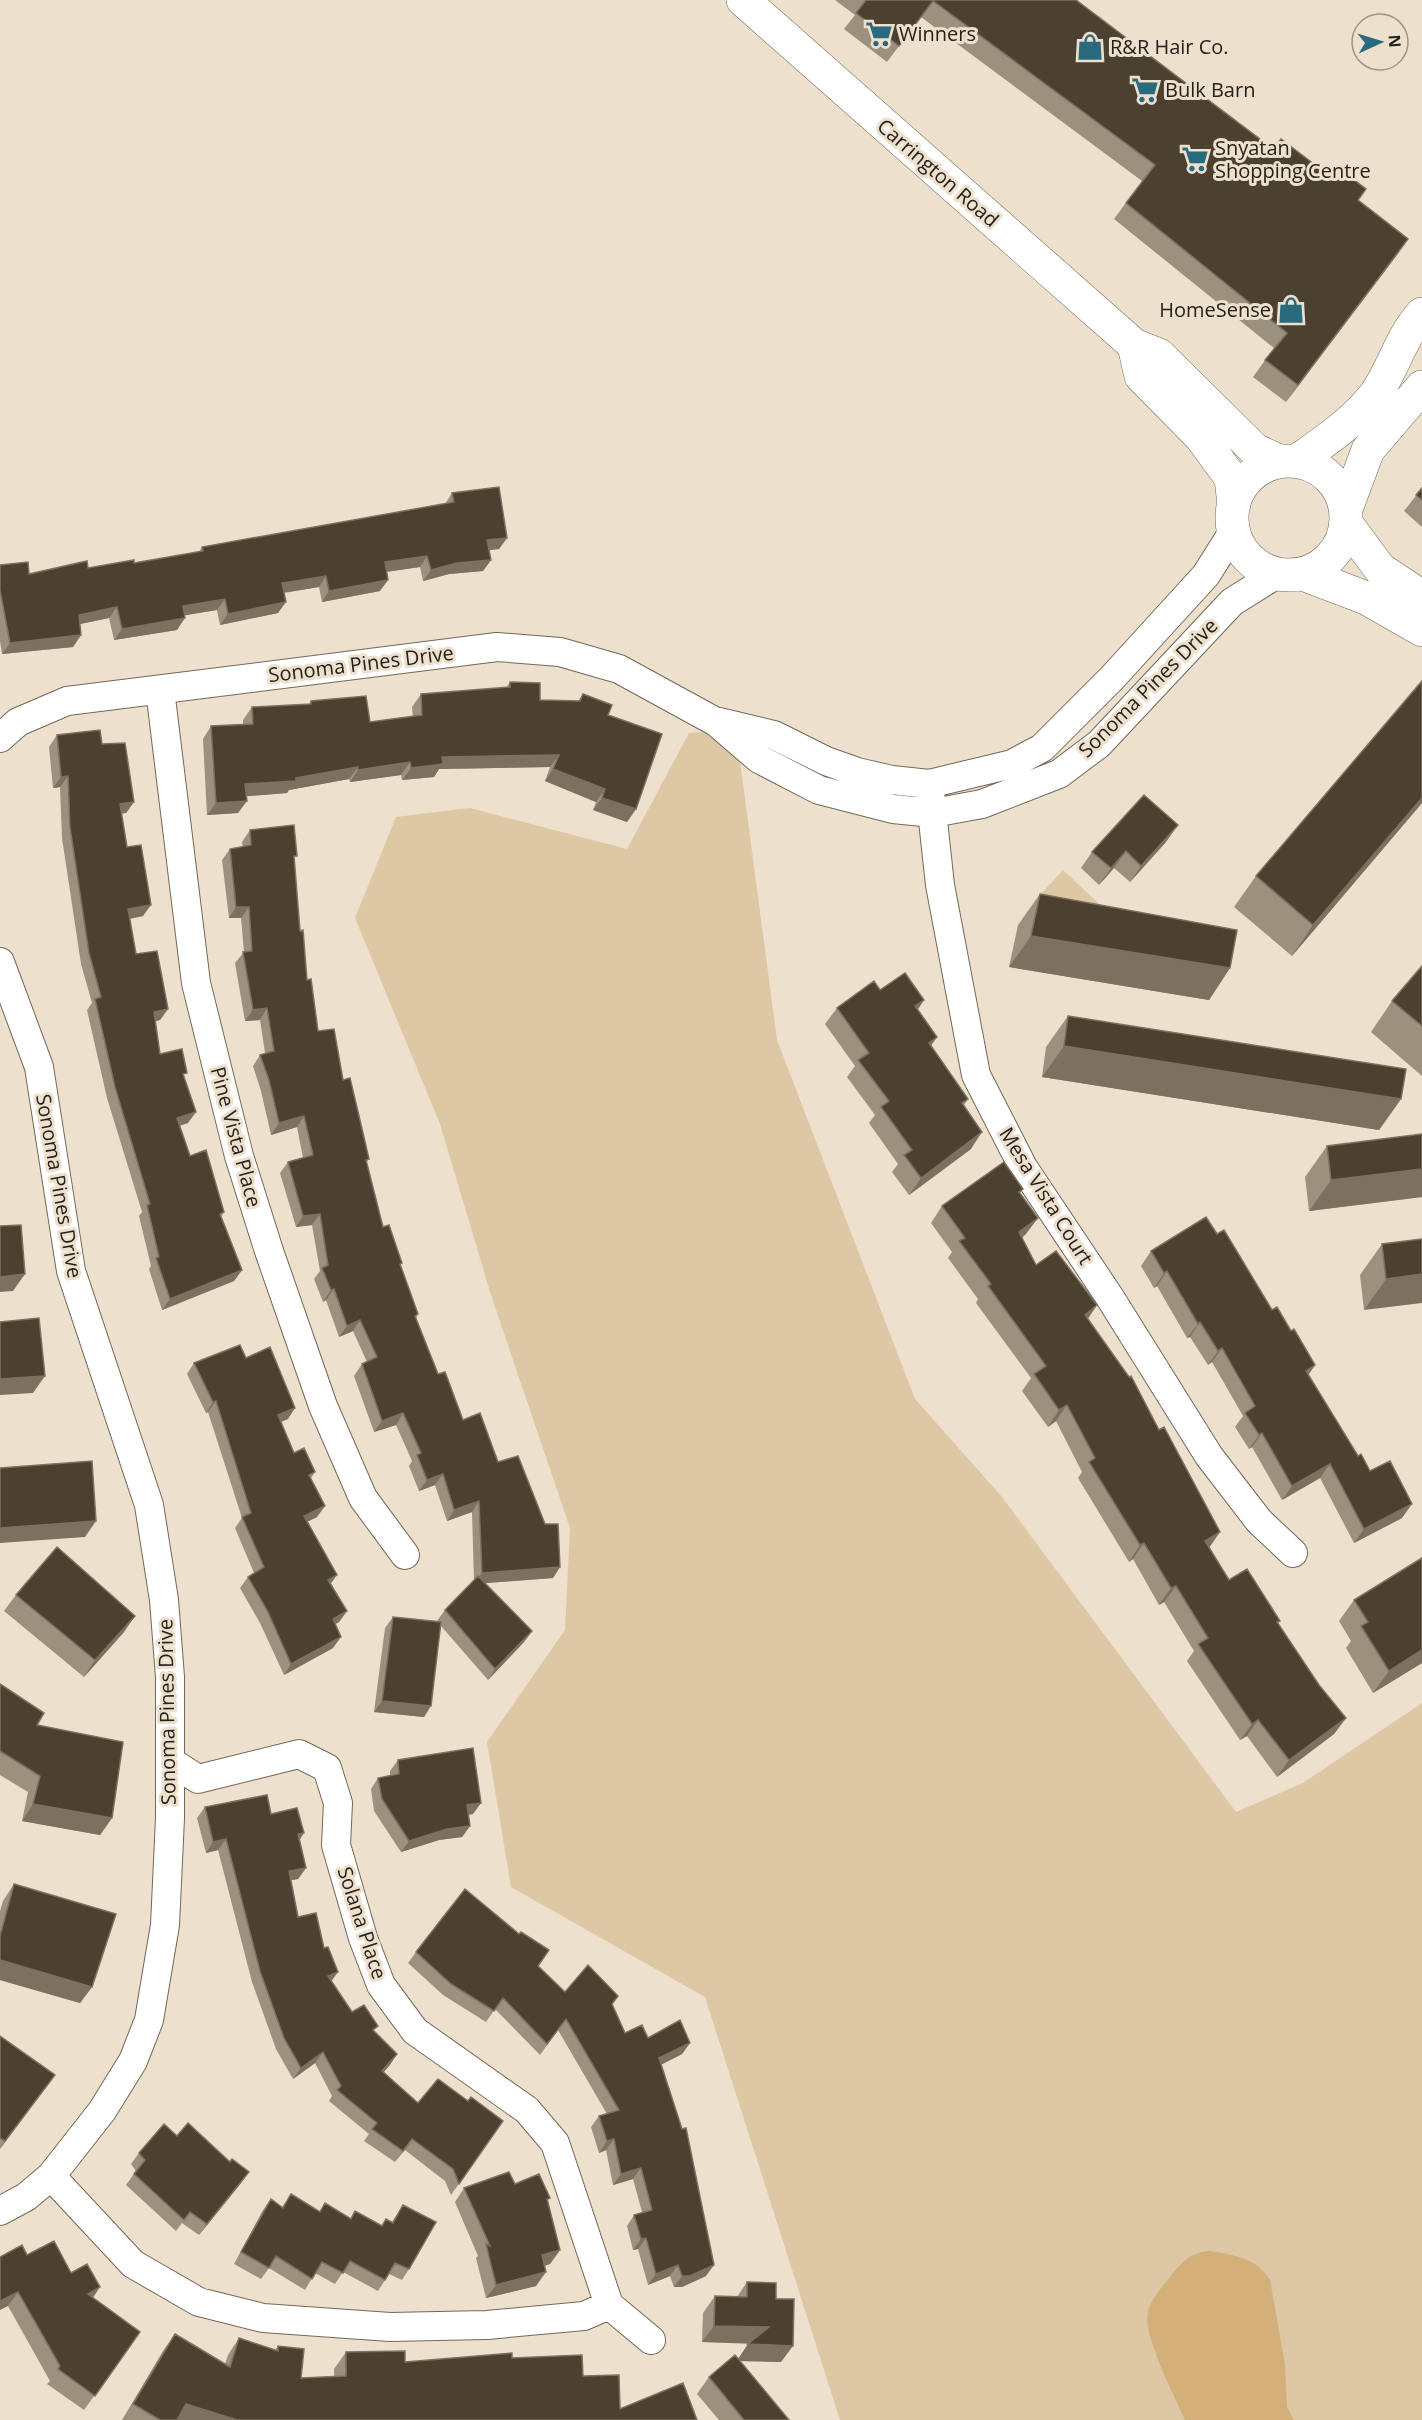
<svg xmlns="http://www.w3.org/2000/svg" width="1422" height="2420" font-family="'Open Sans',sans-serif">
<style>
.green{fill:#dec7a5}
.water{fill:#d3af79}
.lines{fill:none;stroke-linecap:round;stroke-linejoin:round}
.minor-casing{stroke:#736857;stroke-width:30}
.tertiary-casing{stroke:#736857;stroke-width:34}
.minor{stroke:#fff;stroke-width:28}
.tertiary{stroke:#fff;stroke-width:33}
.wall{fill:#9c907f}
.shaded-wall{fill:#7c7160}
.building{fill:#4c4131;stroke:#7c7160;stroke-width:1.5}
.labels{text-anchor:middle;stroke-width:6;stroke-linejoin:round;paint-order:stroke}
.poi-label{font-size:20px;fill:#26211a;stroke:#ede0cd;text-anchor:start}
.street-label{font-size:20px;fill:#26211a;stroke:#ede0cd}
</style>
<rect width="100%" height="100%" fill="#ede0cd"/>
<path class="green" d="M707,732l33,29 37,279 138,359 87,98 234,315 67,-29 119,-80v717h-582l-135,-423 -194,-110 -24,-145 78,-112 5,-102 -79,-233 -51,-171 -85,-206 41,-101 74,-9 157,41 62,-116z
M1063,870l49,46 -73,-20z"/>
<path class="water" d="M1210,2251c24,4 47,7 60,29l15,85 2,42 7,13h-109c-10,-23 -43,-86 -37,-108 3,-13 14,-25 22,-35 12,-15 20,-25 40,-26z"/>
<g class="lines">
<defs>
<path id="minor" d="M160,690l36,293 43,173 30,95 54,155 40,92 42,57
M720,722l54,13 52,26 31,11 35,8 37,4 83,-20 30,-16 70,-70 94,-103 27,-43
M0,738l18,-16 49,-21 430,-54 63,5 59,17 97,53 43,37 60,31 74,19 40,4 49,-9 77,-30 40,-30 133,-142 45,-28
M929,784l11,101 36,190 47,92 86,129 100,160 50,65 34,32
M0,962l39,105 32,204 78,234 15,95 6,77v141l-5,107 -16,95 -16,41 -31,50 -51,65 -25,21 -26,14
M51,2176l82,88 66,38 64,16 127,9 97,-2 97,-9 25,-11 -54,-162 -28,-33 -112,-79 -34,-46 -18,-47 -27,-93 2,-42 -11,-35 -28,-14 -101,25 -28,-18
M609,2305l42,35"/>
<path id="tertiary" d="M743,0l391,345 25,10 96,95 24,11
M1134,345l7,31 60,61 30,41 3,26
M1232 518a57 57 0 1 1 114 0a57 57 0 1 1-114 0Z
M1297,461c28,-20 57,-39 78,-66 18,-25 25,-57 47,-81
M1346,509l22,-59 54,-63
M1346,523l34,46 42,28
M1303,574l63,24 56,32"/>
</defs>
<use href="#minor" class="minor-casing"/>
<use href="#tertiary" class="tertiary-casing"/>
<use href="#minor" class="minor"/>
<use href="#tertiary" class="tertiary"/>
</g>
<path class="wall" d="M835,0h241l197,149 85,52 50,38 -122,163 -33,-25 21,-29 -160,-129 28,-38 -221,-164 -34,45 -43,-33 11,-14z
M1422,488v39l-18,-16z
M452,493l55,45 -8,11 -10,1 2,10 -8,11 -34,3 -26,7 -3,-14 -33,5 -7,19 -58,11 -3,-15 -35,6 -6,20 -58,12 -3,-15 -33,5 -7,15 -63,10 -5,-22 -29,6 1,11 -8,12 -71,7 -2,-13v-76l29,9 105,-11 65,-11 3,-5 243,-43z
M1422,681v122l-130,153 -58,-49 22,-31z
M510,682l30,18 38,1 5,-7 25,21 28,94 -9,13 -34,-12 3,-8 -51,-21 5,-14 -111,2 -5,8 -32,3 -1,-5 -51,7 -1,-3 -60,11 -2,3 -41,3 -8,17 -31,2 -4,-76 8,-13 32,-1v-5l9,-13 57,-3 2,-3 59,21 43,-5 -1,-10 9,-13 85,-6z
M57,735l45,9 32,58 -8,11h-5l6,34 16,69 -13,3 6,35 32,55 -8,11 -5,1 5,33 24,23 4,46 -9,3 11,30 34,56 -3,5 21,53 -8,11 -72,29 -13,-41 2,-3 -12,-50 3,-4 -35,-114 -20,-88 5,-7 -11,-39 -19,-126 -2,-51 -7,1 -4,-41z
M250,830l44,30 6,71 7,49 11,51 25,49 26,79 -3,4 17,64 17,39 18,48 -2,4 22,56 25,46 35,42 62,105 -7,11 -68,5 47,48 -8,11 -36,38 -47,-54 -17,91 -50,-5 11,-84 8,-11 44,4 8,-11 29,-29 -2,-69 -25,9 -12,-36 -16,6 -10,-25 3,-5 -16,-36 -22,7 -20,-56 8,-12 5,-2 -14,-31 -14,6 -13,-37 -3,2 -9,-23 6,-8 -8,-46 -16,2 -16,-54 8,-11 15,-4 -6,-31 -26,8 -10,-44 -8,-25 7,-11 5,-2 -5,-33 -15,1 -10,-58 9,-11 -3,-34h-12l-7,-58 8,-11 13,-2 -1,-5z
M1166,842l-36,40 -16,-14 -15,17 -18,-17 11,-16z
M1040,894l190,74 -21,32 -200,-33 9,-42z
M1422,966v110l-51,-44 21,-31z
M880,990l44,10 -6,9 19,28 -6,9 37,53 -4,6 7,44 -62,46 -17,-23 6,-8 -29,-41 6,-8 -28,-38 8,-11 -30,-42 12,-16z
M1068,1016l333,83 -22,31 -337,-53 4,-30z
M1422,1134v63l-113,14 -4,-34 22,-31z
M1023,1189l-3,4 6,41 -4,4 14,27 61,40 -9,14 121,229 20,32 51,41 -2,2 41,62 27,33 -12,16 -57,43 -30,-41 -7,4 -53,-79 7,-10 -30,-49 -5,3 -26,-46 -4,3 -51,-84 4,-6 -26,-51 -8,6 -26,-36 9,-13 -55,-75 2,-4 -30,-41 4,-6 -21,-29 11,-17z
M1217,1234l55,76 19,21 24,34 -7,10 50,81 12,15 32,47 -48,25 -34,-65 -38,22 -30,-53 -3,2 -14,-22 8,-11 -31,-54 -4,3 -18,-28 -3,1 -30,-52 -3,2 -13,-22 10,-15z
M1422,1239l-58,71 -4,-35 22,-31z
M246,1358l42,61 -7,3 13,31 21,19 -4,6 6,39 -10,5 24,62 16,27 -8,11 -4,2 -2,24 -49,27 -24,-52 -20,-35 8,-11 6,-4 -19,-45 7,-10 -34,-106 -2,1 -19,-39 7,-11z
M16,1595l108,37 -40,45 -80,-66z
M1354,1600l68,63 -49,30 -27,-45 5,-7 -12,-20z
M0,1684l37,41 75,93 -12,17 -78,-14 6,-29 -28,-17z
M398,1760l75,54 -5,1 2,11 -8,11 -23,3 -38,12 -27,-41 -3,-22 7,-11 12,-3v-4z
M205,1807l66,7 29,26 6,28 -8,11 -7,1 7,37 33,64 21,31 22,19 23,23 -13,18 34,31 50,-2 35,20 -52,74 -6,-14 -40,-31 -10,12 -31,-21 5,-7 -40,-33 3,-5 -17,-33 -22,16 -17,-30 -24,-67 -34,-132 -12,3 -9,-35z
M14,1884l78,103 -12,16 -80,-23v-69l3,-10z
M416,1952l122,14 27,26 47,13 13,28 23,5 42,5 -8,11 -21,11 45,211 -24,11h-8l-4,-11 -22,9 -10,-36 -5,1 -6,-24 7,-11 8,-3 -9,-33 -20,6 -7,-35 -7,3 -8,-26 8,-11 8,-2 -49,-84 -18,25 -45,-46 -9,13 -43,-27 -35,-32z
M0,2036l43,55 -43,58z
M177,2136l64,47 -42,52 -17,-12 -6,8 -50,-46 10,-14 -5,-7 8,-11z
M515,2184l35,14 -2,3 12,49 -10,14 -6,2 -8,20 -50,12 -10,-40 2,-2 -23,-54 9,-14z
M291,2194l28,18 6,-9 25,16 5,-8 26,15 5,-7 6,3 11,-17 6,64 -7,11 -13,-6 -11,17 -35,-19 -8,12 -20,-11 -10,17 -36,-22 -8,11 -27,-15 29,-54 8,-11 11,8z
M27,2255l44,18 22,25 47,34 -56,78 -37,-26 3,-3 -42,-75z
M747,2282l29,17 5,63 -42,-1 50,59h-70l-22,-26 12,-17 29,-18 11,-16 -47,-1 1,-29 12,-17 22,1z
M175,2334l50,30 3,-9 11,-17 36,12 3,-4 23,32 33,-2v-7l12,-17 59,10 107,-4 71,18 37,33 77,11h-575l41,-69z"/>
<path class="shaded-wall" d="M1408,239l-11,16 -111,147 12,-17z
M507,538l-8,11 -19,2 7,-11z
M427,556l-7,11 -43,6 8,-11z
M491,560l-8,11 -34,3 -26,7 8,-11 26,-7z
M326,576l-7,11 -44,7 7,-11z
M388,580l-8,11 -58,11 7,-11z
M225,599l-8,11 -42,7 8,-11z
M286,602l-8,11 -58,12 8,-11z
M117,607l-8,11 -38,8 8,-11z
M185,618l-8,12 -63,10 8,-11z
M81,635l-8,12 -71,7 8,-11z
M559,755l-9,12 -111,2 -5,8 -32,3 9,-12 31,-11z
M410,762l-9,13 -51,7 8,-12z
M358,767l-9,12 -60,11 -2,3 -50,4 8,-13 51,-6z
M553,769l52,20 -9,13 -51,-21z
M68,776l-8,11 -7,1 8,-11z
M602,798l34,11 -9,13 -34,-12z
M1422,798v5l-130,153 21,-31z
M247,801l-9,12 -31,2 9,-12z
M134,802l-8,11 -14,2 8,-11z
M1178,825l-12,17 -36,40 11,-16z
M1126,851l-12,17 -15,17 12,-17z
M151,905l-8,11 -22,4 7,-11z
M236,907h13l-8,11h-12z
M1031,936l199,32 -21,32 -200,-33z
M924,1000l-11,16 2,-10z
M267,1008l-7,12 -15,1 8,-11z
M168,1009l-8,11 -14,4 8,-12z
M937,1037l-12,16 4,-10z
M1064,1046l337,53 -22,31 -337,-53z
M196,1112l-8,11 -19,6 8,-11z
M304,1116l-7,11 -26,8 8,-12z
M982,1132l-11,17 -62,46 12,-17z
M1422,1169v28l-113,14 22,-31z
M320,1214l-8,11 -16,2 7,-11z
M1038,1218l-12,16 -19,15 12,-17z
M242,1270l-8,11 -72,29 8,-11z
M1167,1271l-10,15 -3,2 10,-15z
M25,1274l-12,17 -13,1v-15z
M1422,1274v29l-58,7 22,-31z
M334,1289l-8,11 -3,2 8,-12z
M1097,1305l-12,17v-7z
M360,1320l-7,11 -14,6 8,-11z
M1200,1322l-10,15 -3,1 11,-14z
M1222,1348l-10,14 -4,3 10,-14z
M1315,1365l-10,15 1,-9z
M45,1376l-12,17 -33,2v-16z
M216,1401l-8,11 -2,1 7,-11z
M1067,1405l-11,16 -8,6 11,-17z
M295,1408l-7,11 -18,7 8,-11z
M403,1413l-7,12 -22,7 8,-11z
M1262,1433l-10,14 -3,2 10,-14z
M1330,1464l-10,14 -38,22 10,-14z
M443,1474l-8,11 -16,6 8,-11z
M479,1501l-7,11 -25,9 7,-11z
M1412,1504l-10,14 -48,25 10,-14z
M325,1506l-8,11 -21,10 8,-11z
M96,1521l-11,16 -85,6v-15z
M1220,1532l-11,16 -4,-7z
M1144,1543l-11,16 -4,3 11,-17z
M560,1567l-7,11 -79,6 8,-11z
M337,1575l-8,11 -1,-6z
M1176,1586l-12,16 -5,3 12,-17z
M347,1611l-8,11 -14,8 8,-11z
M135,1616l-11,16 -40,45 11,-17z
M532,1631l-8,11 -36,38 7,-11z
M341,1637l-8,11 -49,27 7,-11z
M1422,1650v13l-49,30 16,-22z
M382,1701l49,5 -7,11 -50,-5z
M1346,1718l-12,16 -57,43 12,-17z
M1258,1720l-11,16 -7,4 12,-16z
M481,1803l-8,11 -14,2 8,-11z
M33,1804l79,14 -12,17 -78,-14z
M470,1826l-8,11 -23,3 -38,12 8,-11 38,-12z
M304,1833l-7,11 1,-10z
M226,1839l-8,11 -12,3 7,-11z
M306,1868l-8,11 -17,3 8,-11z
M0,1960l92,27 -12,16 -80,-23z
M338,1972l-8,11 -2,-7z
M690,2043l-8,11 -30,15 7,-11z
M323,2052l-8,11 -22,16 8,-11z
M397,2054l-7,11 -15,17 7,-11z
M55,2075l-12,16 -43,58 5,-8z
M614,2139l-8,11 -7,3 8,-12z
M641,2168l-8,11 -20,6 8,-11z
M249,2172l-8,11 -42,52 8,-11z
M646,2238l-8,11 -5,1 8,-11z
M560,2250l-10,14 -18,5 10,-14z
M678,2265l-8,11 -22,9 8,-11z
M714,2265l-8,11 -24,11h-8l8,-11z
M546,2272l-10,14 -50,12 10,-13z
M100,2287l-10,15 -2,-8z
M18,2292l-10,14 -8,4v-9z
M714,2326l55,1 -12,17 -55,-2z
M748,2344l45,2 -12,16 -44,-1z
M186,2404l51,16h-62z"/>
<path class="building" d="M866,0h210l197,149 8,-10 50,38 7,-9 28,21 -8,11 50,39 -110,146 -33,-25 22,-27 -161,-130 29,-38 -222,-164 -34,45 -43,-33z
M499,487l8,51 -20,2 4,20 -34,3 -26,7 -4,-14 -42,6 3,18 -59,11 -3,-15 -44,7 4,19 -58,12 -3,-15 -42,7 2,12 -63,11 -5,-22 -38,8 2,20 -71,8 -10,-53v-25l28,-3 1,12 58,-13 1,7 46,-8v3l69,-12 -1,-4 252,-45 -2,-9z
M1422,488v12l-6,-5z
M1422,681v117l-109,127 -57,-49z
M510,682l30,1v17l40,1 3,-7 29,11 -4,10 54,19 -26,75 -34,-11 3,-9 -52,-20 6,-14 -117,2 1,7 -32,4 -1,-6 -52,8v-3l-62,11v3l-51,3 2,17 -31,2 -5,-77 42,-2 -1,-17 59,-3v-3l55,-5 4,26 52,-7 -1,-21 89,-7z
M100,730l2,14 23,-1 9,59 -14,2 7,43 14,-2 10,60 -23,4 8,45 21,-3 11,58 -14,3 6,42 22,-5 5,24 -4,1 13,38 -19,6 13,38 16,-6 18,62 -4,2 22,56 -72,29 -14,-41 3,-1 -12,-52 3,-1 -35,-117 -20,-88 6,-2 -12,-44 -19,-126 -2,-51 -7,1 -4,-42z
M1144,795l34,30 -37,41 -15,-15 -15,17 -19,-16z
M294,825l3,31h-3l6,75 3,-1 4,50 4,-1 7,52 16,-2 9,51 7,-2 9,38 10,43 -3,1 17,67 6,-2 13,38 -2,1 18,50 -3,2 23,58 7,-2 18,48 17,-7 18,49 20,-6 27,68h13l2,43 -78,6 -3,-72 -25,9 -11,-36 -16,6 -10,-25 4,-2 -18,-40 -21,8 -20,-57 15,-7 -17,-37 -13,6 -13,-37 -3,1 -9,-22 6,-3 -8,-51 -17,2 -15,-54 25,-7 -9,-39 -25,7 -10,-43 -9,-25 14,-4 -7,-43 -14,2 -10,-58 9,-1 -3,-44h-13l-6,-58 21,-4 -1,-15z
M1040,894l197,36 -7,38 -199,-32z
M1422,966v60l-30,-25z
M905,973l19,27 -9,6 22,31 -8,6 39,56 -6,4 20,29 -61,46 -17,-23 8,-5 -31,-43 8,-6 -31,-41 11,-7 -32,-45 37,-27 6,9z
M1068,1016l338,53 -5,30 -337,-53z
M1422,1134v35l-91,11 -4,-34z
M1004,1162l19,27 -4,3 19,26 -19,14 17,33 20,-14 41,54 -12,10 44,62 2,-1 28,54 5,-3 56,105 -15,9 24,39 18,-11 33,52 -3,1 42,63 27,33 -57,42 -31,-40 -6,4 -54,-80 10,-6 -32,-52 -5,2 -27,-45 -4,2 -51,-83 6,-4 -28,-53 -8,5 -25,-36 12,-8 -58,-80 3,-2 -32,-43 6,-3 -23,-32z
M1206,1217l11,17 7,-4 48,80 5,-3 14,24 3,-2 21,36 -9,6 52,85 3,-2 9,17 20,-10 22,43 -48,25 -34,-65 -38,22 -30,-53 -3,2 -14,-22 10,-7 -33,-58 -4,3 -18,-29 -2,2 -31,-53 -3,2 -13,-22z
M21,1225l4,49 -25,3v-51z
M1422,1239v35l-36,5 -4,-35z
M39,1318l6,58 -45,3v-57z
M240,1345l6,13 24,-11 25,61 -17,7 16,38 10,-5 11,24 -6,3 16,31 -21,10 33,59 -9,5 19,31 -14,8 8,18 -50,27 -23,-52 -20,-35 16,-10 -22,-50 9,-4 -35,-112 -3,1 -19,-39z
M92,1461l4,60 -96,7v-60z
M57,1547l78,69 -40,44 -79,-65z
M1422,1558v92l-33,21 -28,-45 7,-4 -14,-22z
M478,1576l54,55 -37,38 -50,-59z
M393,1617l48,5 -10,84 -49,-5z
M0,1684l44,29 -7,12 86,17 -11,76 -79,-14 7,-28 -40,-25z
M473,1748l8,55 -14,2 3,21 -23,3 -38,12 -27,-42 -4,-21 21,-4 -1,-14z
M267,1795l4,19 26,-6 7,25 -6,1 8,34 -17,3 9,46 18,-4 8,35 4,-1 10,25 -10,4 24,36 12,-7 14,21 -5,4 24,24 -15,17 36,32 20,-24 30,22 3,-4 32,24 -44,63 -6,-15 -41,-30 -9,12 -31,-22 5,-6 -40,-33 4,-4 -18,-34 -22,16 -17,-30 -24,-67 -34,-132 -13,3 -8,-35z
M14,1884l102,30 -24,73 -92,-27v-24z
M465,1889l54,45 2,-2 28,18 -11,16 27,26 23,-27 30,31 -6,8 13,29 17,-8 6,13 32,-18 10,23 -31,15 23,71 4,-1 28,137 -24,11h-8l-4,-11 -22,9 -10,-36 -5,1 -7,-24 18,-5 -11,-42 -20,6 -7,-35 -7,2 -8,-25 20,-6 -53,-91 -19,25 -44,-46 -9,13 -43,-27 -35,-32z
M0,2036l55,39 -50,66 -5,-3z
M188,2123l42,39 2,-3 17,13 -42,52 -17,-12 -6,8 -50,-46 11,-14 -6,-7 25,-29 13,12z
M509,2172l6,12 24,-10 11,24 -3,1 13,51 -18,5 4,17 -50,13 -10,-41 4,2 -26,-58z
M291,2194l29,18 5,-9 26,16 4,-8 27,15 4,-7 7,4 10,-18 33,17 -27,47 -14,-6 -10,17 -35,-19 -7,12 -21,-11 -10,17 -36,-23 -7,12 -28,-16 30,-53 12,9z
M54,2241l17,32 16,-9 13,23 -12,7 52,38 -45,64 -37,-27 2,-3 -42,-74 -18,9v-44l22,-12 5,10z
M747,2282l29,1v16h18l-1,47 -45,-2 21,-17 -55,-1 1,-30 32,1z
M175,2334l55,33 9,-29 39,13v-5l26,3 -3,29 45,-2v-24l59,-1v11l107,-9v5l70,-3 1,21 36,-1 1,34 63,-26 14,37h-460l-51,-16 -9,16h-17l-27,-16z
M735,2355l54,65h-45l-35,-43z"/>
<defs>
<symbol id="supermarket-bare" viewBox="-9 -9 18 18"><path d="M-6-5.5h2.5l.6 2H6L4.5 2H-2.5L-4.4-4H-6ZM-1.5 3.2a1.3 1.3 0 1 0 .1 0ZM3 3.2a1.3 1.3 0 1 0 .1 0Z" fill="#296a7e" stroke="#ede0cd" stroke-width="2.5" paint-order="stroke"/></symbol>
<symbol id="shop-bare" viewBox="-9 -9 18 18"><path d="M-5-2.5h2.3a2.7 3.5 0 0 1 5.4 0H5L5.5 6h-11ZM-1.5-2.5h3a1.5 2.3 0 0 0-3 0Z" fill="#296a7e" stroke="#ede0cd" stroke-width="2.5" paint-order="stroke"/></symbol>
</defs>
<g fill-rule="evenodd">
<use href="#supermarket-bare" x="860" y="15" width="38" height="38"/>
<use href="#shop-bare" x="1071" y="28" width="38" height="38"/>
<use href="#supermarket-bare" x="1126" y="71" width="38" height="38"/>
<use href="#supermarket-bare" x="1176" y="140" width="38" height="38"/>
<use href="#shop-bare" x="1272" y="291" width="38" height="38"/>
</g>
<g class="labels">
<g class="poi-label">
<text x="899" y="41">Winners</text>
<text x="1110" y="54">R&amp;R Hair Co.</text>
<text x="1165" y="97">Bulk Barn</text>
<text x="1215" y="155">Snyatan<tspan x="1215" dy="23">Shopping Centre</tspan></text>
<text x="1271" y="317" text-anchor="end">HomeSense</text>
</g>
<g class="street-label">
<text transform="translate(938 173) rotate(41)" y="7">Carrington Road</text>
<text transform="translate(361 664) rotate(-7)" y="7">Sonoma Pines Drive</text>
<text transform="translate(1148 688) rotate(-45)" y="7">Sonoma Pines Drive</text>
<text transform="translate(236 1137) rotate(75)" y="7">Pine Vista Place</text>
<text transform="translate(59 1186) rotate(80)" y="7">Sonoma Pines Drive</text>
<text transform="translate(1046 1196) rotate(58)" y="7">Mesa Vista Court</text>
<text transform="translate(167 1712) rotate(-91)" y="7">Sonoma Pines Drive</text>
<text transform="translate(362 1923) rotate(72)" y="7">Solana Place</text>
</g>
</g>
<g transform="translate(1380 42) rotate(86)"><circle r="28" fill="#ede0cd" stroke="#9d9485" stroke-width="1.5"/>
<path d="M0-4.5L10 22L0 15L-10 22Z" fill="#296a7e"/>
<text y="-9" font-size="16" font-weight="bold" text-anchor="middle" fill="#26211a">N</text>
</g>
</svg>
